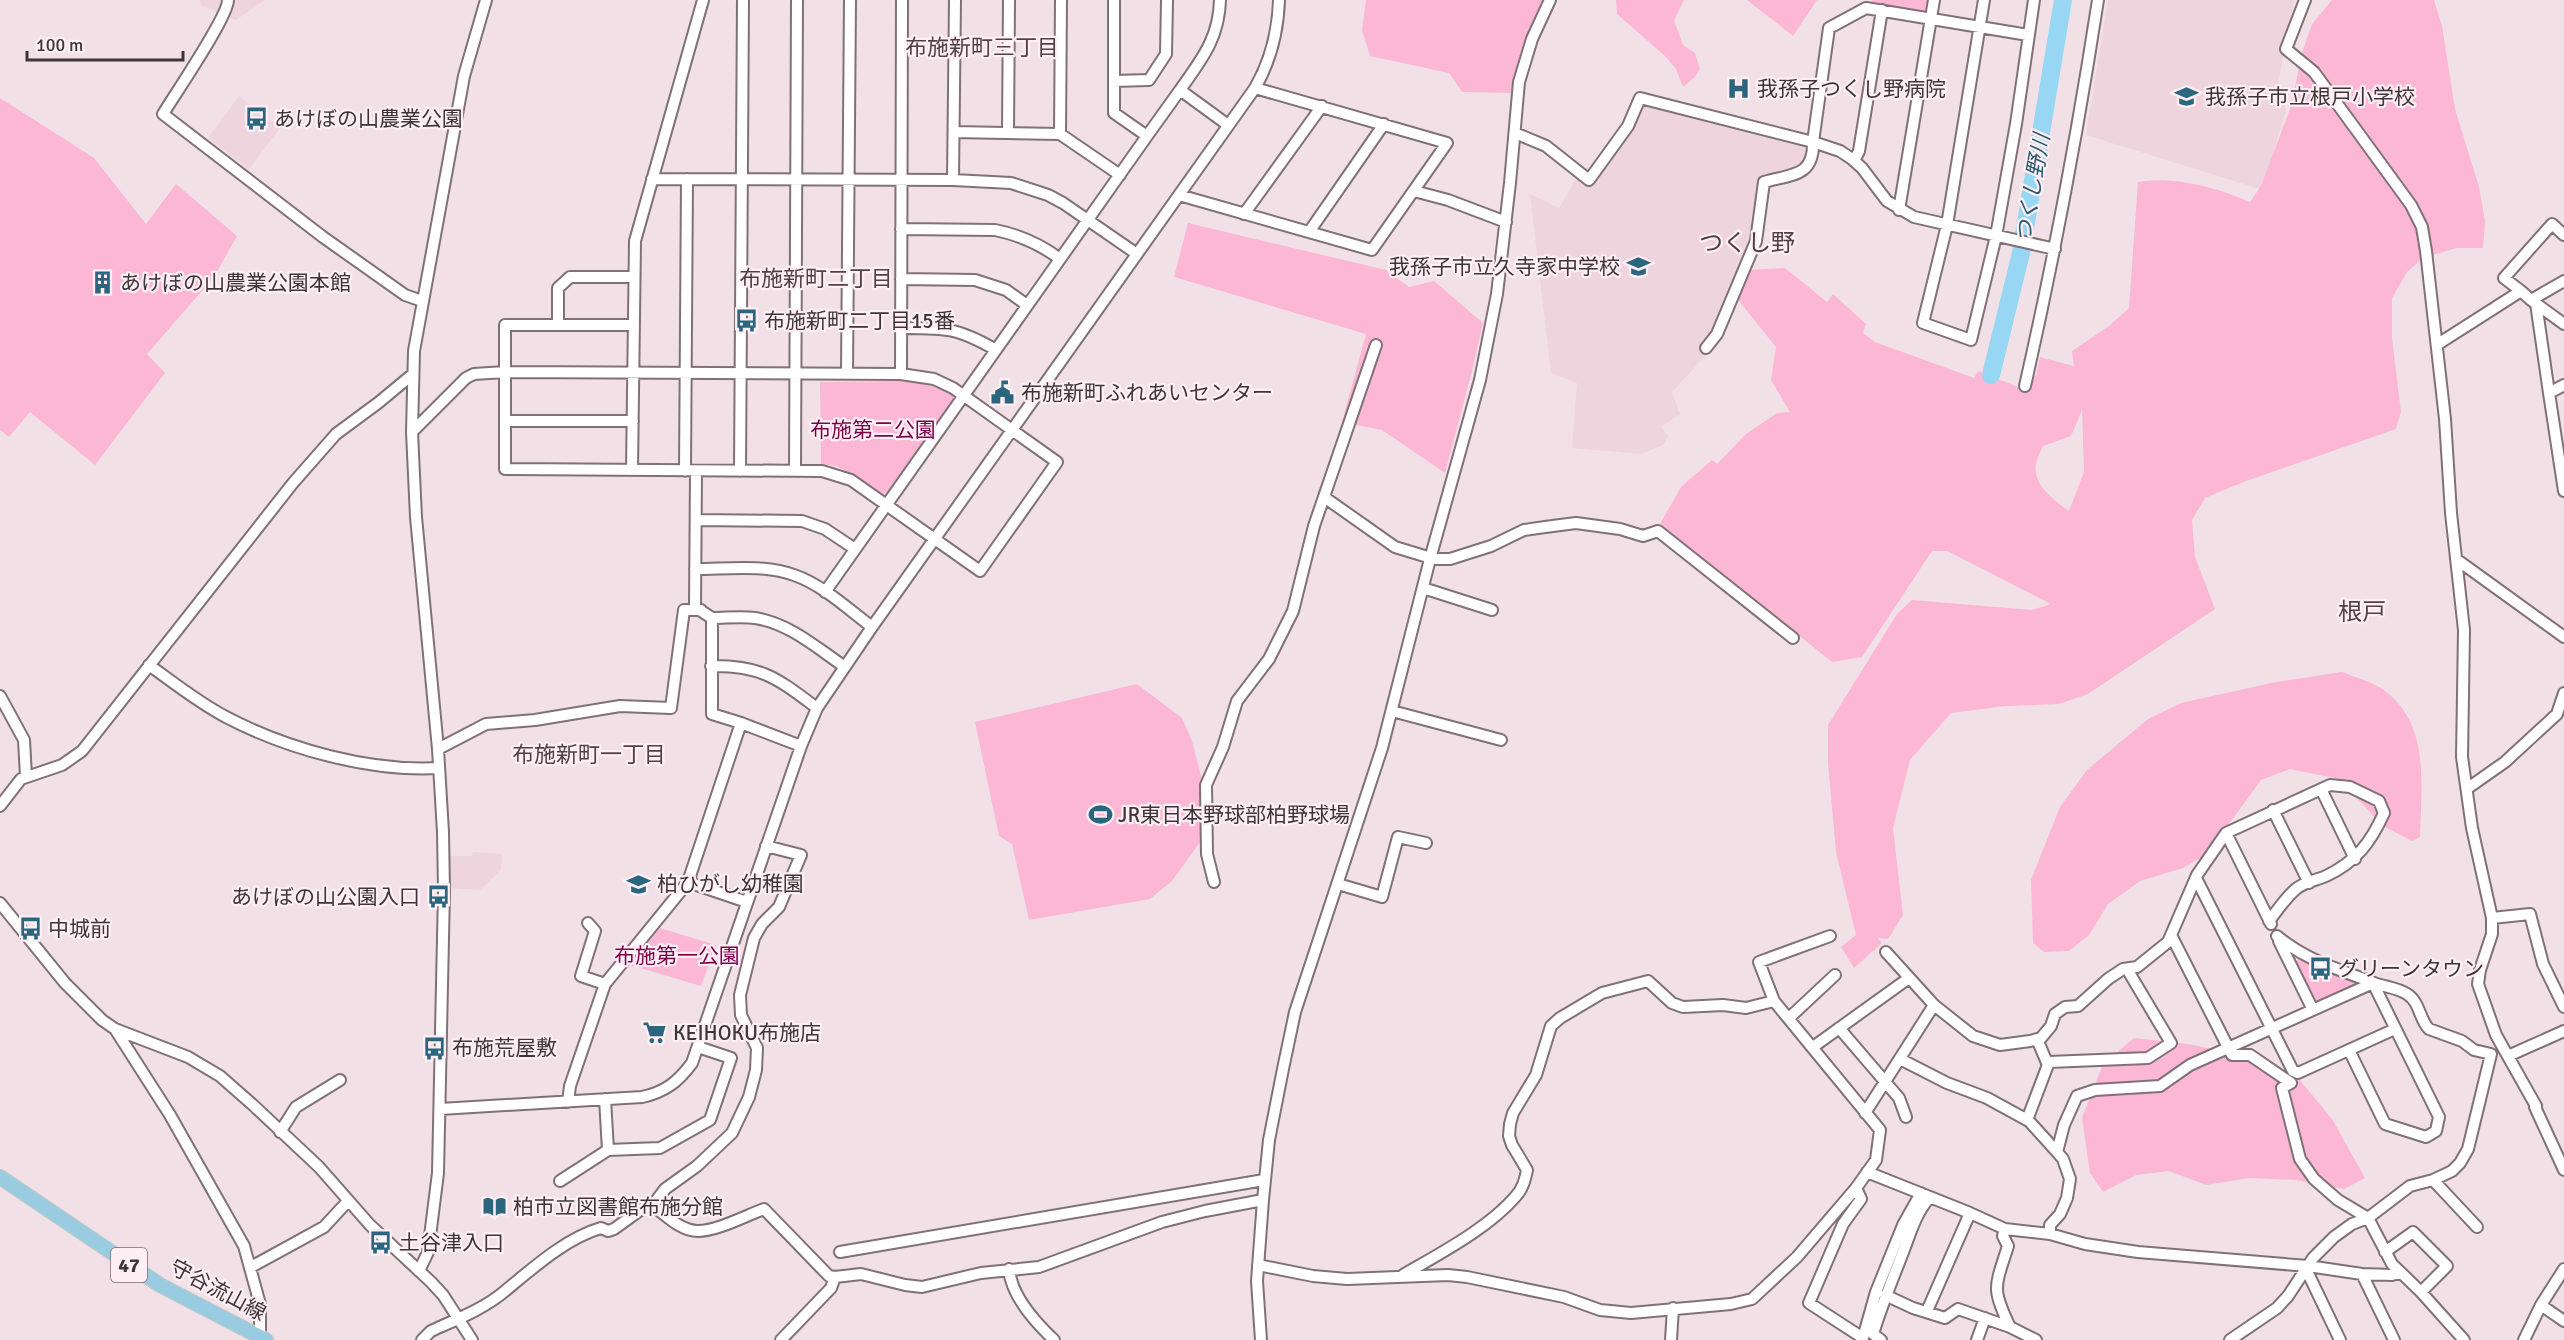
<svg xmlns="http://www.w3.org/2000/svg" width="2564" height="1340" font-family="Signika,'Noto Sans JP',sans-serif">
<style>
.built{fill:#edd4dd}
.green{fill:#fbb7d3;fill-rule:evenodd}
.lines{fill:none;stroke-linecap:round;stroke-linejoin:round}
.river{stroke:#97d7f3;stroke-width:18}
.minor-casing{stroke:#807177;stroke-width:14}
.major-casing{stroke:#c8c7c7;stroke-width:16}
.minor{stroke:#fff;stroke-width:10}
.major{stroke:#99cce0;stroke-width:14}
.labels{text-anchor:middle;stroke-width:4.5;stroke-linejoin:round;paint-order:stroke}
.shield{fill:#ffeef4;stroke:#766d70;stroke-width:1.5}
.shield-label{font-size:20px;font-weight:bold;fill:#3c3638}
.poi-label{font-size:21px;fill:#3c3638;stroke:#ffeef4;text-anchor:start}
.park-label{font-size:21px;fill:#79014a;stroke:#ffeef4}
.street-label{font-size:21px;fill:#3c3638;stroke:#ffeef4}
.neighbourhood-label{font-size:22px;fill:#4f4247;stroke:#ffeef4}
.water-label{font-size:22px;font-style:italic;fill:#2a5b6f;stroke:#ffeef4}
.quarter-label{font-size:24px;fill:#4f4247;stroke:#ffeef4}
</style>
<rect width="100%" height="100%" fill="#f1e1e7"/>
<path class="built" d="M200,0h65l-29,20 -35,-15z
M2108,0h186l-16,85 8,24 -23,81 -177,-55z
M239,96l41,32 -31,41 -41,-31z
M1643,105l166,43 -4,15 -46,17 -7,54 -28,66 10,5 -16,37 -46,50 8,22 -19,13 7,9 -5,9 -22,9 -69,-6 5,-65 -26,-10 -21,-179 29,14 18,-31 13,8 46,-64z
M473,852l29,2 -1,16 -21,20 -30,-2v-32h22z"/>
<path class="green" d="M1366,0h178l-22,47 -11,46 -49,-1 -13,-19 -79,-17 -8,-26z
M1616,0h68l-10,20 9,25 12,8 5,16 -5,8 -12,10 -7,-18 -11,-13 -48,-42z
M1747,0h70l-24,36z
M1871,0h58l-2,11 -4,3 -48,-8z
M2332,0h102l8,26 13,83 24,78 6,34 -2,27h-27l-33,10 -16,14 -15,26v40l9,74 -5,17 -150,52 -41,17 -13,22 3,37 20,52 -127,85 -29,10 -54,2 -54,7 -41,47 -17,68 10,87 -15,24 -10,-1 4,5 -28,25 -13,-21 15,-12 -20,-83 -8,-89v-38l69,-111 15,-14 120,10 19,-6 -104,-53h-15l-70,106 -30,5 -172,-138 21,-37 31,-27 5,4 29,-30 31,-21 13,-1 -19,-32 5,-33 -37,-46 8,-31 38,-2 42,34 6,-8 33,30 -3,9 12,9 99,36 4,-7 50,20 4,-17 4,2 4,-19 34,9 -2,-15 37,-25 20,-18 9,-126c37,-6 77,5 112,20l11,-16 29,-77 13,-59 9,-26zM2082,410l2,62 -15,39c-14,-10 -37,-26 -33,-47 1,-6 5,-13 7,-18l28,-10z
M0,98l94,60 52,66 30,-40 61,52 -23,41 -67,77 18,19 -70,92 -65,-53 -21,25 -9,-7z
M1188,223l198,47 23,17 25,-6 49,42 -12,52 -26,98 -63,-43 -40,-8 24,-88 -192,-57z
M906,381l35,7 12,7v6l-65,92 -5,1 -46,-28 -16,-2 -1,-82z
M2342,672c12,5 28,9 39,16 50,34 40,96 39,149l-8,4 -29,-15 -44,-47 -49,-10 -29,11 -54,74 -24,14 -43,13 -32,23 -19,31 -20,16 -25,1 -11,-9 -2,-63 29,-73 27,-37 61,-51 33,-16 95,-21z
M1137,684l45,34 10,23 14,54 -1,40 -33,46 -22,18 -121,21 -17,-76 -13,-8 -24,-114z
M660,928l56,17 -15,41 -71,-21z
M2299,959l57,21 1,5 -37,17 -5,-2 -20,-38z
M2134,1038l54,6 51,11 59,23 34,41 33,59 -21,11 -49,-9 -46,-2 -43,7 -37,-14 -33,4 -33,17 -13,-19 -8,-55 21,-54z"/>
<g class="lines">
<path class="river" d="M1991,375l30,-122 42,-253"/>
<defs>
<path id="minor" d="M228,0c0,17 -53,94 -65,114l160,123 82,58 17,6
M1114,0v113l33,23 33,-46
M1220,0c-1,39 -19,60 -40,90l48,35
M1984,0l-37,225 -24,98 48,17 25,-104 20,-112 18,-124
M2305,0l-19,49 28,23 97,133 11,22 4,24 19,168 6,94 13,117 -2,127 10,71 20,90v16l-12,36 -2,14 18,51 40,71 -1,1 29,63
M1114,81l35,-1 17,-26 1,-54
M954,132l106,2 60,41
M1008,132l1,-132
M1515,133l31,13 43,34 39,-54 12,-28 173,44 16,-114 37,-20 162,27
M1060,134l1,-134
M1854,161l5,-10 23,-141
M652,179l301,1 58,3 37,12 15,8 74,51
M953,180l2,-180
M1414,191l34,9 58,22
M1179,195l193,55 75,-107 -192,-55
M1899,210l35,-210
M1244,214l78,-108
M901,229l94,1c25,5 45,14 65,29
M1309,232l75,-108
M901,279l74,1 31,10 21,15
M2564,281l-33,19 33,24
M2521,291l-17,-13 48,-54 12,11
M2536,303l13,90 15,-8
M558,325v-37l12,-11h63
M900,328c45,0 56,-1 96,22
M2438,344l83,-53 10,9
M1706,348l11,-14 39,-93 8,-59c28,-8 50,-5 49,-40l27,9 12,8 10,9 25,33 27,16 141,32
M847,374l3,-374
M901,374l1,-374
M2025,386c29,-128 53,-256 73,-386
M2549,393l15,98
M505,421h128
M412,432l54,-54 8,-4 31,-2 396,2 33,5 19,9 104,74 -77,109 -129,-91 -29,-9 -317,-2v-144h128
M632,470l3,-229 68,-241
M795,470l2,-470
M685,471l2,-292
M740,471l3,-471
M1324,497l71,50 36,11
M696,520l106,1 23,8 30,20
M1430,559h20l41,-13 33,-16 21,-3 31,-4 44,6 23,7 15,-5 135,107
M2456,559l108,78
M695,569c32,0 69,-5 99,6 29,10 54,34 78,52
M1423,588l69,22
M825,592l322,-456
M712,618c14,0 29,-2 43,0 34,5 62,30 90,49
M149,665c25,18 50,38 77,52 61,32 144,55 213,51
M711,666c51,-1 67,13 106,42
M0,696l24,44 2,36
M1392,711l109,29
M741,723l60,23
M438,749l48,-25 49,-4 85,-14 51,2 13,-98h17
M2468,788l37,-26 52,-48 7,-21
M2321,789l34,70
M0,806l21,-27 41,-14 20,-14 211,-268 43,-49 42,-31 35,-29
M2273,810l36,73
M2226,833l45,91
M2196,878l97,193 5,2 97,-44
M688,882l59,20
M1214,882l-7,-28 -1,-69 17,-38 14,-46 32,-42 24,-48 21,-85 62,-181
M1338,884l44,13 16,-60 28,6
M0,903l65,80 37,37 13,9 73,28 32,19 33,29 66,62 51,58 61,57 12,13 29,45
M2492,918l38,-4 13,50 21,43
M588,923l7,8 -14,45 24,8 83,-102 53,-159 -29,-9v-96l-17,-11 1,-135
M2171,935l61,120h18l41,28 -9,5 18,71 14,20 24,21 30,18 24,46 29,28 43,48
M2279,941l34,69
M1886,952l48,53
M1789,1018l46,-43
M1839,1028l60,70 7,19
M115,1029l55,86 74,131 16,58v36
M2037,1039l11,26
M1813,1047l96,-69
M2349,1050l36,74 41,13 10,-6 3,-14 -66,-134
M2508,1056l56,-25
M1900,1059l47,24 40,15 42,23 28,31 6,7 7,20 -3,19 -7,16 -10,11v9
M605,1099l3,51 52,-2 50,-28 21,-62 -33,-11
M568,1102l2,-16 35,-102
M440,1109l202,-12c23,-5 36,-15 50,-34l109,-317 16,-38 55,-81 383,-539c16,-28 23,-56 24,-88
M1865,1113l69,-108 39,31 27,9 30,-4 11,-3 10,-12 4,-12 10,-7 13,-1 30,-27 15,-10 14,-2 31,-25 29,-67 29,-42 104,-48 20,2 29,14 5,12c-13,29 -28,49 -58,63 -9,4 -22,6 -30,13 -10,8 -19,22 -27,32
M2027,1120l22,-58 99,-4 23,-15 -44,-74
M280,1132l16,-25 44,-27
M2057,1152l7,-27 13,-29 18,-6 65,-4 30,-21 183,-82
M1867,1172l103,41 35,16 45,5 35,10 53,8 170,14 54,8 30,1 7,-2
M2433,1180l44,47
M560,1181l48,-31
M1856,1188l5,11 -18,25 -34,79 54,35 13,-46 27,-67 18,-32
M653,1205l12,-16 32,-23 35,-33 17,-36 7,-27 1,-22 -16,-33 -1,-20 14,-57 8,-14 17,-17 22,-52 -35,-9
M2005,1229l-2,7 5,10c-13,41 -17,42 2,81
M840,1252l424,-72
M2385,1252l28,-20 34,34 -26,26
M1258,1265l55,11 34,3 101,-4 19,2 97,20 36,13 31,3 100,-9 21,-5 45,-42 59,-69 20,-28 4,-30 -106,-129 -15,-39 71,-26
M251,1267l73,-40 24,-26
M1009,1269c2,26 27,54 45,71
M2306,1269l34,71
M419,1271l9,-19 10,-79 6,-282 -1,-59 -5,-83 -22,-232 -4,-85 2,-81 50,-275 22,-76
M2362,1274l32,66
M1403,1275c36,-21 86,-47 113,-79 7,-8 9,-16 11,-26l-15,-25 -3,-9 1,-12 3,-11 23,-38 15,-49 9,-8 42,-25 46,-12 24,22 11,4 40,-2 23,3 28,-7
M1885,1295l28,13 32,10 13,-9 52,18 26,13
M2541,1305l23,16
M1927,1311l43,-98
M422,1340l9,-9c24,-11 53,-22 74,-40 28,-23 61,-53 96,-63l7,3 6,-2 36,-26c13,10 30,28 48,28 19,0 47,-15 66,-22l65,67 6,1
M781,1340l50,-52 4,-11 26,-3 44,11 17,2 59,-14 58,-6 123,-45 43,-11 58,-11
M1261,1340l-4,-59 6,-81 6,-60 14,-71 12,-57 87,-264 48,-189 50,-179 17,-86 13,-111 9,-101 13,-43 18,-39
M1671,1340l2,-32
M1881,1340l-8,-6c9,-30 21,-58 32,-87 7,-19 12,-35 25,-50
M1977,1340l8,-22
M2230,1340l47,-32 11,-12 25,-38 21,-21 18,-13 16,-6 42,-32 23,-6 19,-9 8,-8 8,-14 23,-95 -17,-4 -12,-9 -33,-12c-10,-10 -9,-27 -22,-35 -11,-7 -24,-7 -35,-12 -34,-13 -67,-22 -95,-46
M2524,1340l17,-35 23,-36"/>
<path id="major" d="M0,1177l160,108 106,55"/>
</defs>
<use href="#minor" class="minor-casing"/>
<use href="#major" class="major-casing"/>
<use href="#minor" class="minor"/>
<use href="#major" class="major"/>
</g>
<defs>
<symbol id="hospital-bare" viewBox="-9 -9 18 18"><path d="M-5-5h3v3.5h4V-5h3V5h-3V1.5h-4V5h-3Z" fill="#2a667e" stroke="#ffeef4" stroke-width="2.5" paint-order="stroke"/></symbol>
<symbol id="school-bare" viewBox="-9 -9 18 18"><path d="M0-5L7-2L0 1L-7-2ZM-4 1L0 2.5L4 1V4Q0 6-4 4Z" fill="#2a667e" stroke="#ffeef4" stroke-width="2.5" paint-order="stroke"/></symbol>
<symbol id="bus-bare" viewBox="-9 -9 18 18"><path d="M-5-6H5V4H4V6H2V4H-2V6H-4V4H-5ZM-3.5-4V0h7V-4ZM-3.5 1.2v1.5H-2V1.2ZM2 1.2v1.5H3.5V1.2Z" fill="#2a667e" stroke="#ffeef4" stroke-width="2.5" paint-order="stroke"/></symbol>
<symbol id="building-bare" viewBox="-9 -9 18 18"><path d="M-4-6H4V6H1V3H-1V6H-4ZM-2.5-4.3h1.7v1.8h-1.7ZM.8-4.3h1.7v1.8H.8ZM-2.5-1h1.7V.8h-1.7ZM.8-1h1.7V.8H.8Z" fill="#2a667e" stroke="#ffeef4" stroke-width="2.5" paint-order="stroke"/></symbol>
<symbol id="civic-bare" viewBox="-9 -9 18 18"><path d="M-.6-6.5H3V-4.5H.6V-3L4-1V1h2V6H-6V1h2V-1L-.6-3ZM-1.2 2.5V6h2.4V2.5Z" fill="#2a667e" stroke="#ffeef4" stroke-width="2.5" paint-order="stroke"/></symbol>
<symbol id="stadium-bare" viewBox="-9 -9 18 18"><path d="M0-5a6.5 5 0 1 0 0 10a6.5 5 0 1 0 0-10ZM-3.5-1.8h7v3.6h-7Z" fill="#2a667e" stroke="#ffeef4" stroke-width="2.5" paint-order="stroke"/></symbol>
<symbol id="supermarket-bare" viewBox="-9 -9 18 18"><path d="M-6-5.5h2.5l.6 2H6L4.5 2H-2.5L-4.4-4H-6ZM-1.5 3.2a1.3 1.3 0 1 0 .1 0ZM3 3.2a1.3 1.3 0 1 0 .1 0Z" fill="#2a667e" stroke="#ffeef4" stroke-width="2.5" paint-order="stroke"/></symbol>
<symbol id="library-bare" viewBox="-9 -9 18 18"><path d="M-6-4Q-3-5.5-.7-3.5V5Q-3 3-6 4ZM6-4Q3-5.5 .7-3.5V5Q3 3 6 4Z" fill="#2a667e" stroke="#ffeef4" stroke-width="2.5" paint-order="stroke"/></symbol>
</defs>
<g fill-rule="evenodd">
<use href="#hospital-bare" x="1722" y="72" width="33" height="33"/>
<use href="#school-bare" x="2170" y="80" width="33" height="33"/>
<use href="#bus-bare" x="240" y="102" width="33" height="33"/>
<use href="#school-bare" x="1622" y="250" width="33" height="33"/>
<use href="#building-bare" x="86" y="266" width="33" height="33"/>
<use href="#bus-bare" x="730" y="304" width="33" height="33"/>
<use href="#civic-bare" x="986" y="376" width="33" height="33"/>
<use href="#stadium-bare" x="1084" y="798" width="33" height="33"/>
<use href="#school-bare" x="622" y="868" width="33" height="33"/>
<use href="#bus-bare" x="422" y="880" width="33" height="33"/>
<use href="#bus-bare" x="14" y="912" width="33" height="33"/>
<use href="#bus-bare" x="2304" y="952" width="33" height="33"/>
<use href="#supermarket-bare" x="638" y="1016" width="33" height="33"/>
<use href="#bus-bare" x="418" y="1032" width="33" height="33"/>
<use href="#library-bare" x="478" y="1190" width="33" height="33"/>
<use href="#bus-bare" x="364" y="1226" width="33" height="33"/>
</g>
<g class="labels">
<rect class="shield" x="111" y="1248" width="36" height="34" rx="4.5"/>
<g class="shield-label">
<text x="129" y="1272">47</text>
</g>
<g class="poi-label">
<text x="1757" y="96">我孫子つくし野病院</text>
<text x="2205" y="104">我孫子市立根戸小学校</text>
<text x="274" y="126">あけぼの山農業公園</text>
<text x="1620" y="274" text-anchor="end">我孫子市立久寺家中学校</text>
<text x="120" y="290">あけぼの山農業公園本館</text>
<text x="764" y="328">布施新町二丁目15番</text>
<text x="1021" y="400">布施新町ふれあいセンター</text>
<text x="1118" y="822">JR東日本野球部柏野球場</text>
<text x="657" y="891">柏ひがし幼稚園</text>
<text x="420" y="904" text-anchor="end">あけぼの山公園入口</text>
<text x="48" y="936">中城前</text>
<text x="2338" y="976">グリーンタウン</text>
<text x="673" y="1040">KEIHOKU布施店</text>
<text x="452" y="1055">布施荒屋敷</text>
<text x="513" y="1214">柏市立図書館布施分館</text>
<text x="399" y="1250">土谷津入口</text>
</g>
<g class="park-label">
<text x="873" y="437">布施第二公園</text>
<text x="677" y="963">布施第一公園</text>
</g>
<g class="street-label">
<text transform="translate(218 1290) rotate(28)" y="7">守谷流山線</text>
</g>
<g class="neighbourhood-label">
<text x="982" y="55">布施新町三丁目</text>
<text x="816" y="286">布施新町二丁目</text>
<text x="589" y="762">布施新町一丁目</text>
</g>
<g class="water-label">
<text transform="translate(2032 188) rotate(-80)" y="8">つくし野川</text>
</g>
<g class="quarter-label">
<text x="1747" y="251">つくし野</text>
<text x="2362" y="620">根戸</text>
</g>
</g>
<path d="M27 51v9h156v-9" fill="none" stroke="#3c3638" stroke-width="3"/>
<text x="36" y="51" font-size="18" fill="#3c3638" stroke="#ffeef4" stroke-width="4.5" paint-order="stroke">100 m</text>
</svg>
